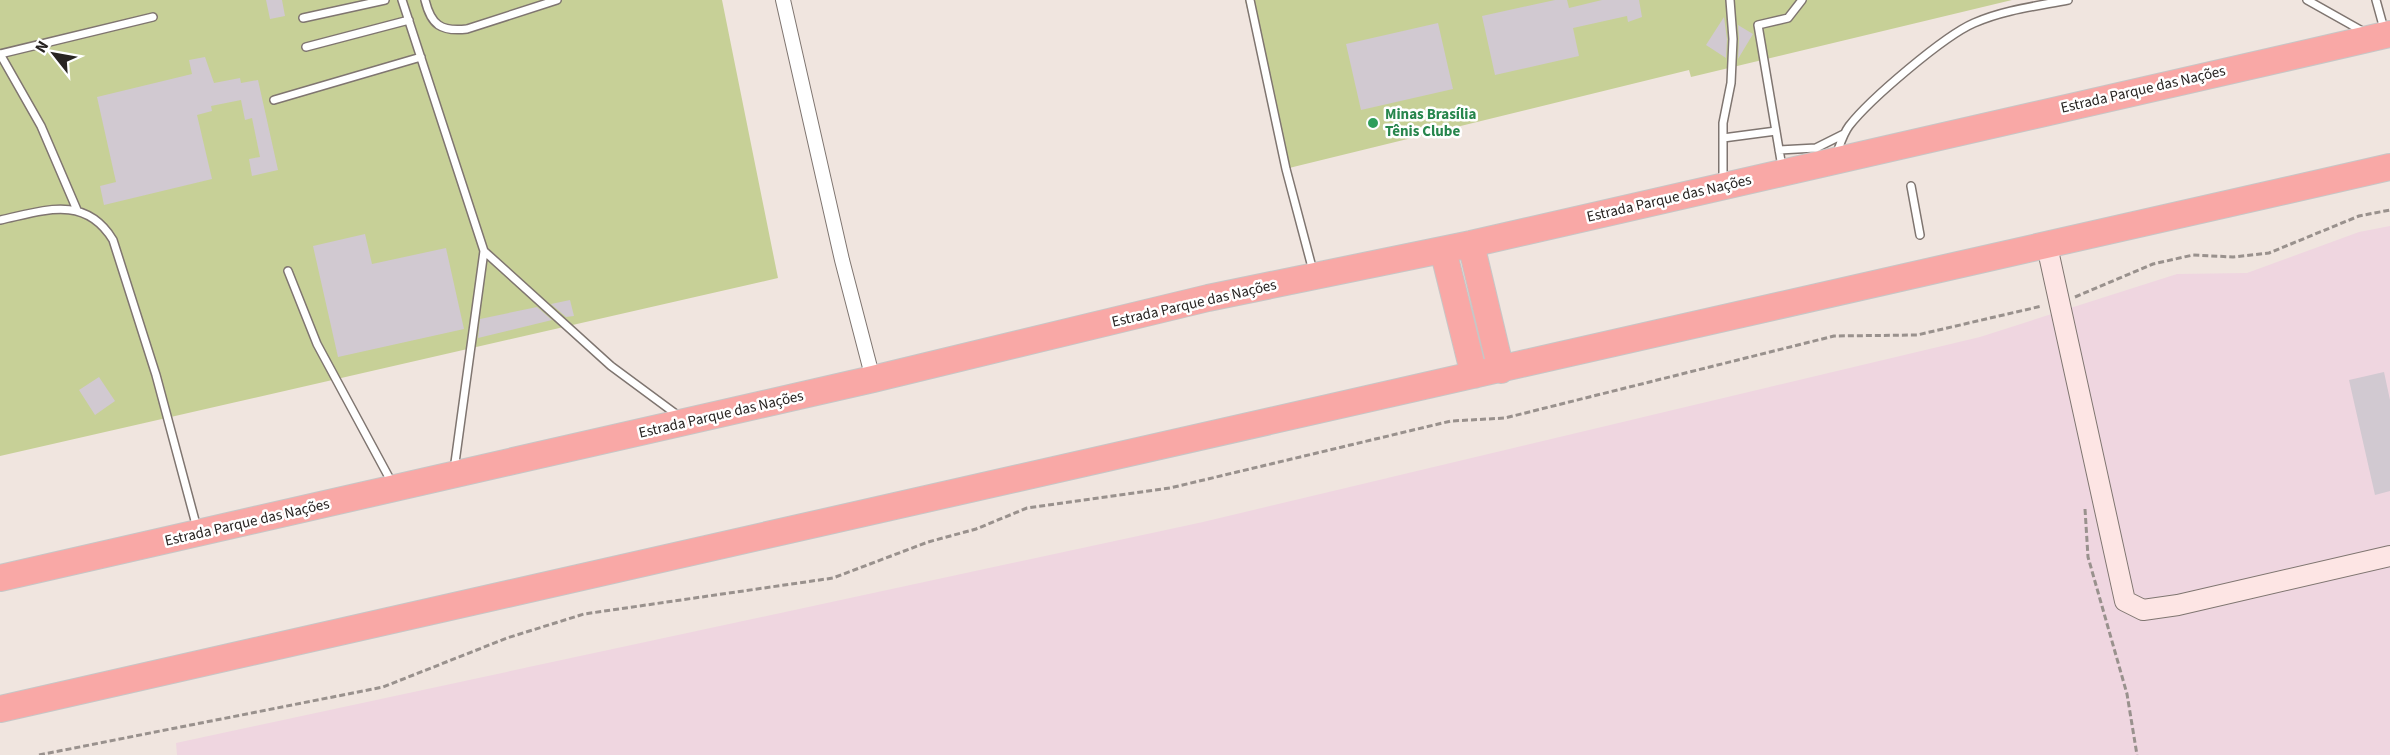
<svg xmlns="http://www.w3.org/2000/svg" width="2390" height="755" font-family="'Source Sans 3',sans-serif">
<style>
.education{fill:#efd6e0}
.green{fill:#c7d097}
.building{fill:#d1c9d1}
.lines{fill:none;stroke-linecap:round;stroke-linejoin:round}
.lane-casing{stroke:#7f7570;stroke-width:10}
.street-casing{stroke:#7f7570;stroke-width:16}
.secondary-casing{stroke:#7f7570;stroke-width:22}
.highway-casing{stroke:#c7c6c6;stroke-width:28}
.path{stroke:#99918d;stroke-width:3;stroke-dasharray:6 3;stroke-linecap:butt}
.lane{stroke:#fff;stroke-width:7}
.street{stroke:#fff;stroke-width:14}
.secondary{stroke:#fde5e4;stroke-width:20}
.highway{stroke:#f9a8a6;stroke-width:26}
.leisure-dot{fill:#2e9e5b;stroke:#fff;stroke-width:2}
.labels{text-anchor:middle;stroke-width:5;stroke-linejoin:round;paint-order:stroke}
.street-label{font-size:15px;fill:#282422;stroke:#fff}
.leisure-label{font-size:15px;font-weight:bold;fill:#27864d;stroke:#fff;text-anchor:start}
</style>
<rect width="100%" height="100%" fill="#f0e5df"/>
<path class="education" d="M2390,226v529h-2213l-1,-12 1027,-221 777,-185 197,-63 70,-1 112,-41z"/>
<path class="green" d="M0,0h722l56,278 -778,178z
M1245,0h767l-321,77 -2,-7 -404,99z"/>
<path class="building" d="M266,0h16l3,16 -15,3z
M1555,0h12l2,8 33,-8h37l3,17 -14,5 -1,-6 -54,12 6,28 -84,19 -13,-59z
M1724,17l3,22 -1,19 -20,-13z
M1438,23l15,66 -92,21 -15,-66z
M1738,25l15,9 -15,25 1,-20z
M205,57l9,26 26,-5 1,5 17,-3 20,90 -26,6 -3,-17 11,-2 -8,-39 -7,2 -4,-20 -30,6 1,5 -15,4 15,64 -108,26 -4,-19 16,-4 -19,-85 95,-23 -3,-14z
M365,234l7,30 74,-16 18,81 -126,28 -25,-111z
M570,300l4,16 -8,1 -15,-13z
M537,307l15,13 -74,18 2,-19z
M2384,372l6,28v91l-15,4 -26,-115z
M99,377l16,24 -20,14 -16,-25z"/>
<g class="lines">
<defs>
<path id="lane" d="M402,0l82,251 -30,219
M425,0c6,25 16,32 42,29l90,-29
M1250,0l36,169 27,102
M2307,0l57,32
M2376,0l8,29
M303,18l82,-18
M306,47l103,-27
M0,54l41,72 36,84
M0,54l153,-37
M274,100l147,-43
M1723,138l53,-7
M1779,150l37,-2 28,-14
M1836,155c4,-10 7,-21 13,-29 21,-27 95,-90 125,-103 29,-13 63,-17 94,-23
M1782,167l-24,-142 30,-7 14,-18
M1723,183v-60l8,-40 2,-44 -3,-39
M1911,186l9,49
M0,220c43,-9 85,-26 113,20l43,135 41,153
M484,251l127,115 69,51
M288,271l29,73 75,139"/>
<path id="street" d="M783,0l59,260 31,119"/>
<path id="secondary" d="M2047,246l78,355 18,9 35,-5 212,-49"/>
<path id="highway" d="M1471,244l30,126
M1443,250l31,125
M0,578l873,-199 335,-81 263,-54 919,-210
M0,709l2390,-542"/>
</defs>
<use href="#lane" class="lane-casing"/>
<use href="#street" class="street-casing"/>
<use href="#secondary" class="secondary-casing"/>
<use href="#highway" class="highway-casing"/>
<path class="path" d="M2075,297l78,-33 40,-9 40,2 36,-4 90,-37 31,-6
M2085,509l3,48 39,137 10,61
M39,755l344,-68 124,-49 77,-24 249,-36 95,-36 48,-13 51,-21 143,-20 281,-67 54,-3 329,-82 83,-1 125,-29"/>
<use href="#lane" class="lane"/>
<use href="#street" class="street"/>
<use href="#secondary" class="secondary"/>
<use href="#highway" class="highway"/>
</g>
<circle class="leisure-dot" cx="1373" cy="123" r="6"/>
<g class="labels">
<g class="street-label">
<text transform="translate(2143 89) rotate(-13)" y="5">Estrada Parque das Nações</text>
<text transform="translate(1669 198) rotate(-13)" y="5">Estrada Parque das Nações</text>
<text transform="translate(1194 303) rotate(-13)" y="5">Estrada Parque das Nações</text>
<text transform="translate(721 414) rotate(-13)" y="5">Estrada Parque das Nações</text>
<text transform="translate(247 522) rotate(-13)" y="5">Estrada Parque das Nações</text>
</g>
<g class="leisure-label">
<text x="1385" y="119">Minas Brasília<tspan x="1385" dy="17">Tênis Clube</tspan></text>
</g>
</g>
<g transform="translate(54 54) rotate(301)" stroke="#ffffff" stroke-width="4.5" paint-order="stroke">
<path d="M0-4.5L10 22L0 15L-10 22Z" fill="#282422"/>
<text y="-9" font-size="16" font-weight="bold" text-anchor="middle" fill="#282422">N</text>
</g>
</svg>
